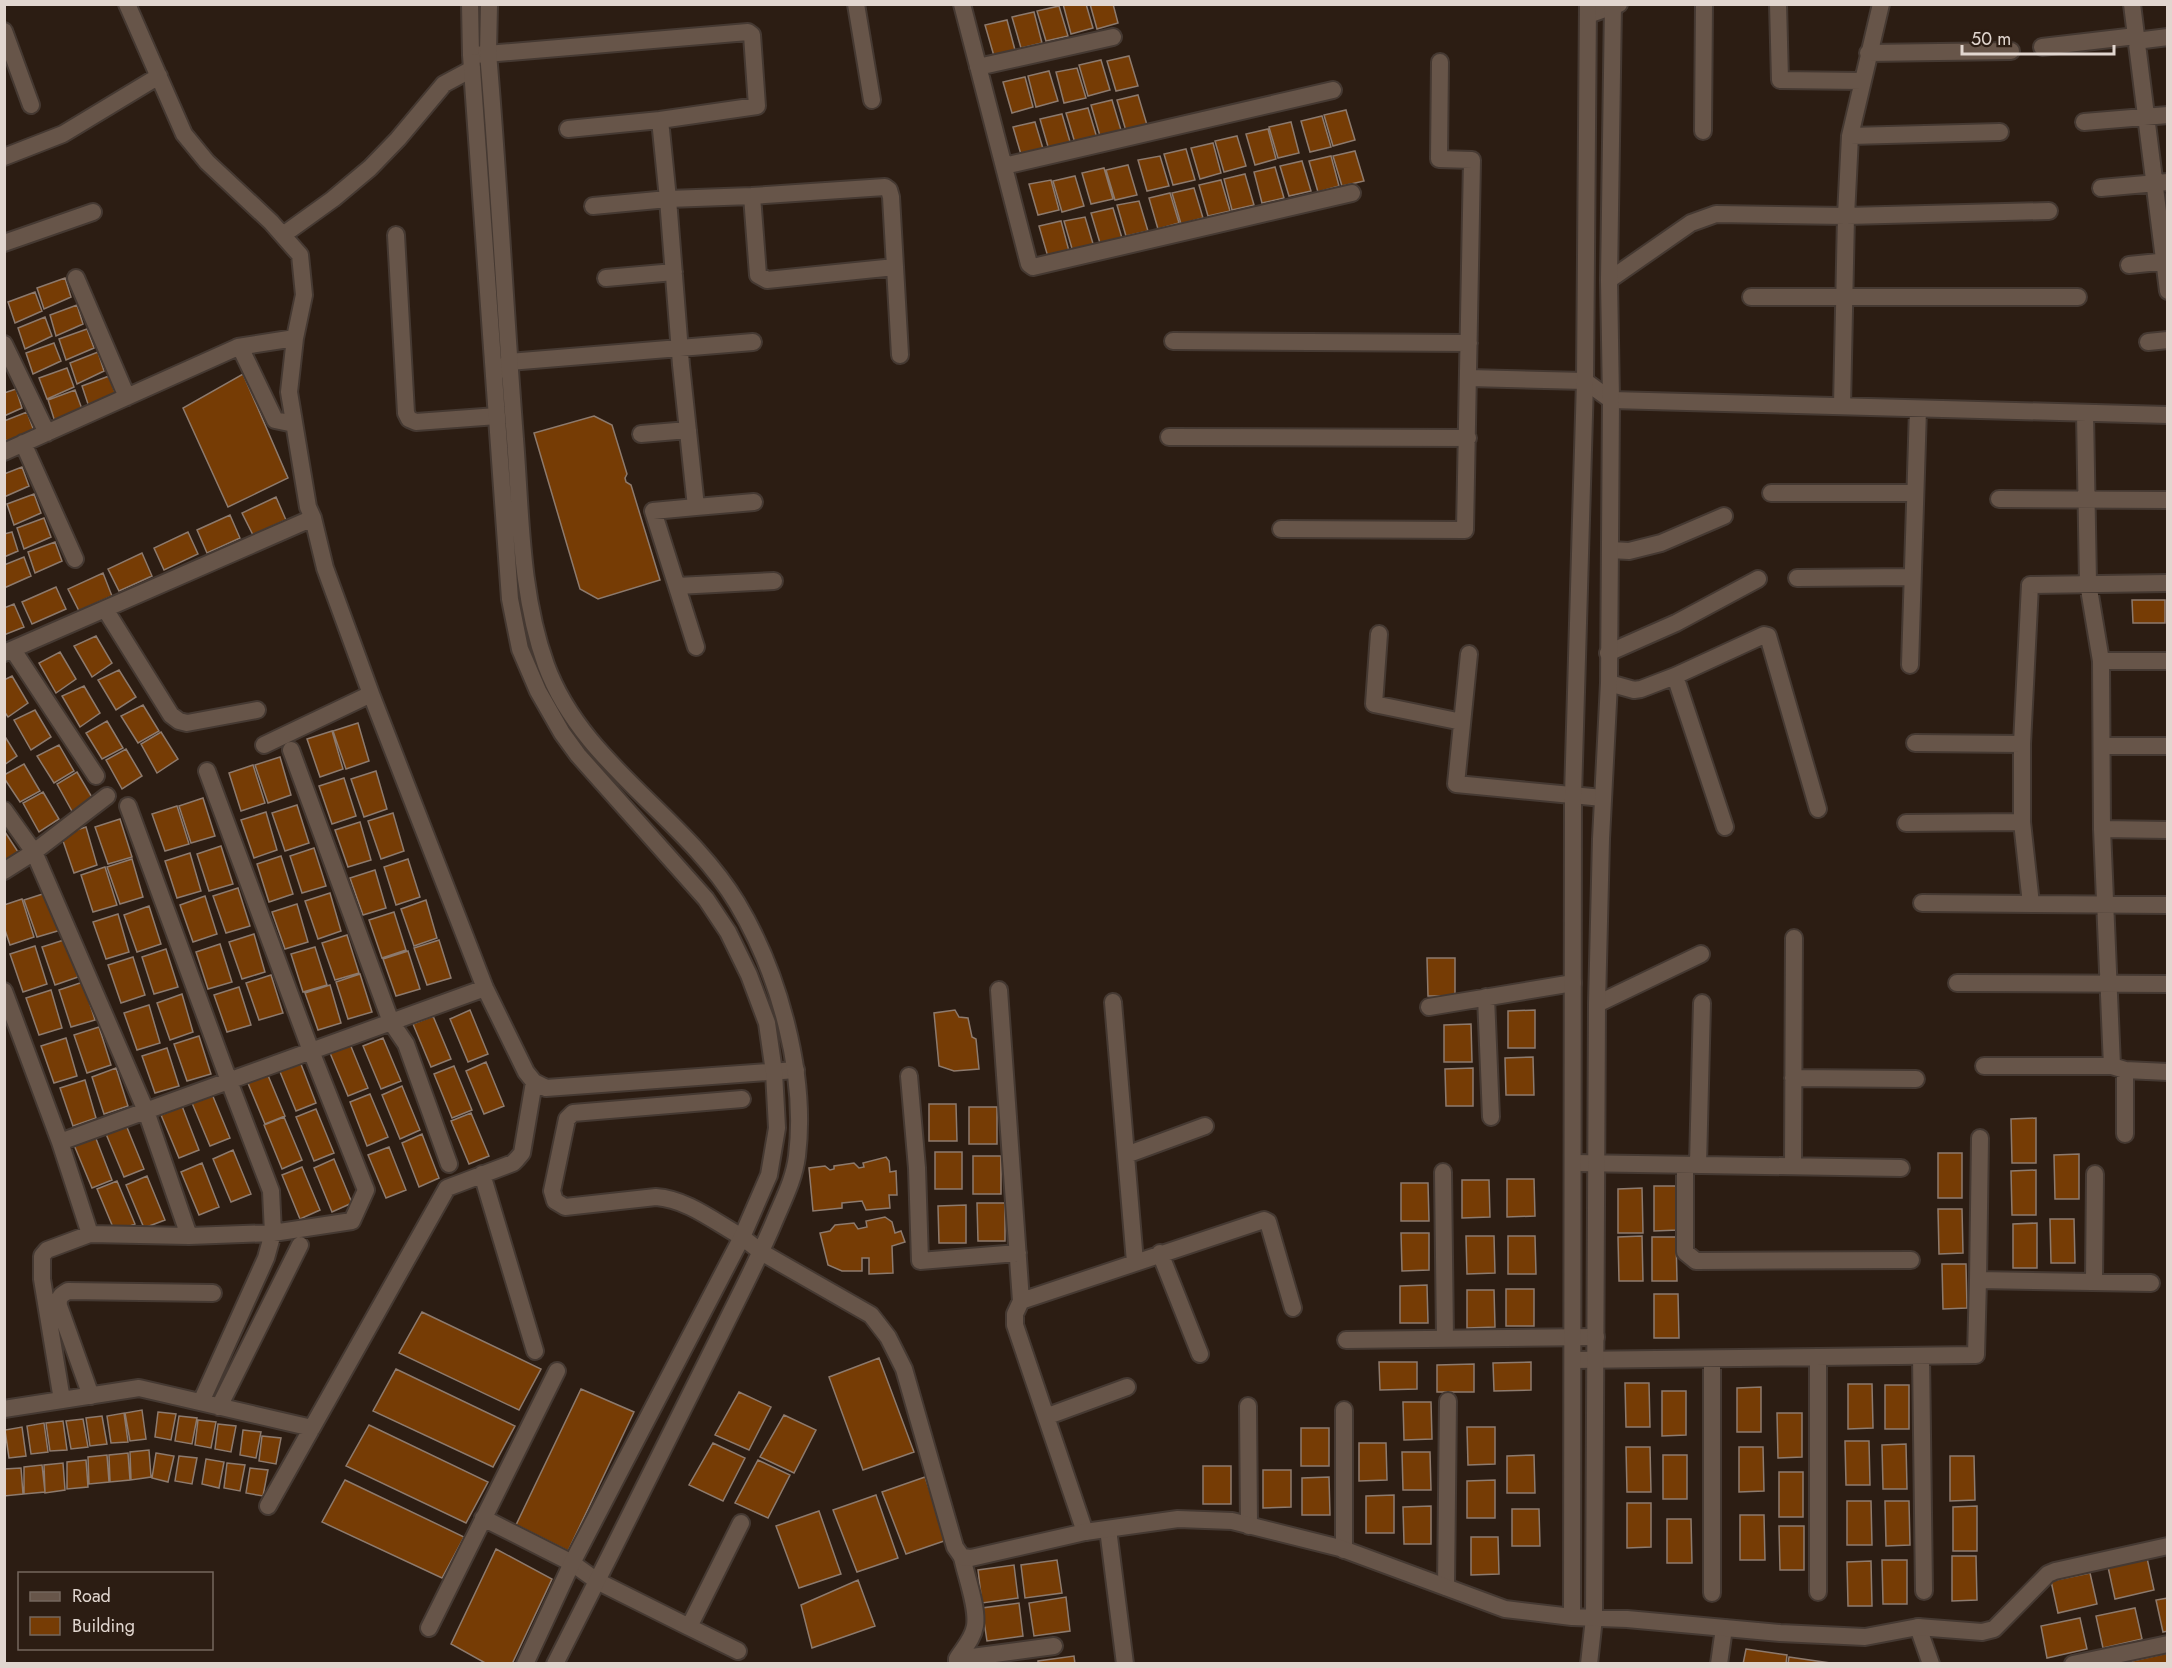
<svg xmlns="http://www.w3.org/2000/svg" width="2172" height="1668" font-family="Jost,sans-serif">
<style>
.building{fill:#763c05;stroke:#8d7a6d;stroke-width:1.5}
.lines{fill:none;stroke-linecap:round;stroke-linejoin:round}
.minor-casing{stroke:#453932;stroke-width:20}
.tertiary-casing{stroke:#453932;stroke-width:20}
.minor{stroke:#675549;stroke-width:16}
.tertiary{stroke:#675549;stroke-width:16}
</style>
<rect width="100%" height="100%" fill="#2c1d13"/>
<path class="building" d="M1063,4h23l7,24 -22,6z
M1090,4h23l5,19 -21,6z
M1059,6l9,30 -22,5 -9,-30z
M1034,12l8,31 -21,5 -9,-31z
M1007,20l8,30 -21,6 -9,-31z
M1129,56l9,30 -22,5 -9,-30z
M1101,60l9,30 -22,6 -9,-31z
M1077,68l9,30 -22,5 -8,-31z
M1049,71l9,30 -22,6 -8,-31z
M1025,77l8,30 -21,6 -9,-31z
M1138,95l9,30 -21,6 -9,-31z
M1112,100l9,30 -21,6 -9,-31z
M1088,108l9,30 -22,5 -9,-30z
M1346,110l9,30 -22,6 -9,-31z
M1062,114l9,31 -22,5 -9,-31z
M1322,116l9,31 -21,5 -9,-31z
M1035,122l9,30 -22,6 -9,-31z
M1291,122l8,31 -21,5 -9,-31z
M1268,129l8,30 -21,6 -9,-31z
M1237,136l9,30 -22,6 -9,-31z
M1213,143l8,30 -21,6 -9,-31z
M1186,149l9,31 -22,5 -9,-31z
M1355,151l9,30 -22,5 -9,-30z
M1160,156l9,30 -22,5 -9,-31z
M1331,156l8,30 -21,6 -9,-31z
M1302,161l9,30 -22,5 -9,-30z
M1128,165l9,30 -22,5 -9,-30z
M1275,167l9,31 -22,5 -8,-31z
M1104,168l9,31 -22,5 -9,-31z
M1245,174l9,31 -22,5 -8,-31z
M1075,176l9,30 -22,6 -9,-31z
M1051,180l8,30 -21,5 -9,-31z
M1221,180l9,31 -22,5 -9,-31z
M1194,188l9,30 -22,6 -9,-31z
M1170,193l9,30 -21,6 -9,-31z
M1139,201l9,30 -22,5 -9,-31z
M1113,208l9,30 -22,5 -9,-30z
M1085,217l9,30 -21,5 -9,-31z
M1061,221l8,30 -21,6 -9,-31z
M65,278l6,19 -27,12 -7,-21z
M35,292l7,19 -27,12 -7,-21z
M77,305l6,19 -27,12 -6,-21z
M45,317l7,19 -27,13 -7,-21z
M87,329l7,19 -28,12 -7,-21z
M54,343l7,18 -28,13 -7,-21z
M98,352l6,19 -27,13 -7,-21z
M67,368l7,19 -27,12 -8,-21z
M243,374l45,104 -60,29 -45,-99z
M109,376l7,19 -27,12 -7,-21z
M16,389l6,19 -18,8v-23z
M75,390l7,19 -27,13 -7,-22z
M27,412l7,19 -27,12 -3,-7v-15z
M594,416l18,9 15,49 -2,4 1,4 5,3 29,95 -62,19 -18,-10 -46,-156z
M22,467l7,19 -25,11v-23z
M34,494l7,19 -27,12 -7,-21z
M276,497l10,23 -33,15 -11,-22z
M230,515l10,23 -33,15 -10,-23z
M44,518l7,19 -27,12 -7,-21z
M12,532l6,19 -14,6v-23z
M188,532l10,22 -34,16 -10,-22z
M55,542l7,19 -27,12 -7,-21z
M142,553l10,23 -33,15 -11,-22z
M24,557l7,19 -27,12v-23z
M103,573l9,23 -33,15 -11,-22z
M56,587l10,22 -34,15 -10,-22z
M2132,600h33v23h-32z
M14,604l10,23 -20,8v-27z
M96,636l16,27 -20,14 -18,-31z
M60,652l16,27 -20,14 -17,-30z
M119,670l17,27 -20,13 -18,-30z
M12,676l16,27 -20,14 -4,-6v-31z
M84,686l16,27 -20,14 -18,-31z
M143,705l16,26 -21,12 -17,-27z
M35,710l16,27 -20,13 -17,-30z
M107,721l16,27 -21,11 -16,-26z
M358,723l11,38 -23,8 -13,-38z
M332,731l11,38 -23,8 -13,-38z
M161,732l17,27 -21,14 -16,-29z
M4,735l13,21 -13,9z
M59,745l15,26 -20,12 -17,-27z
M126,749l16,27 -20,13 -16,-29z
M280,757l11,38 -23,8 -13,-38z
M24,764l16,27 -20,11 -16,-24v-3z
M253,765l12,38 -24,8 -12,-38z
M376,771l11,38 -23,8 -13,-38z
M77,772l16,27 -20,14 -16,-29z
M344,778l12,38 -24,8 -13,-38z
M43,792l16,27 -20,13 -16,-29z
M203,798l12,38 -24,7 -12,-37z
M297,805l12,38 -24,8 -13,-38z
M177,806l12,38 -24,7 -13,-37z
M266,812l11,38 -23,8 -13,-38z
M393,813l11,38 -23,8 -13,-38z
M120,819l12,38 -24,7 -13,-37z
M360,822l11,38 -23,7 -13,-37z
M86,827l11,38 -23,8 -13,-38z
M5,832l17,26 -18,12v-38z
M221,846l12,38 -24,7 -12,-37z
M314,848l12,38 -24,7 -12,-37z
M190,853l11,38 -24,7 -12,-37z
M281,856l12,38 -24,8 -12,-38z
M132,859l11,38 -23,7 -13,-37z
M408,859l12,38 -24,8 -12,-38z
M105,867l12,38 -24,7 -12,-37z
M375,870l11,38 -23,7 -13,-37z
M238,888l12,38 -24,7 -13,-37z
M49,892l12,38 -24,7 -13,-37z
M330,893l11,38 -23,8 -13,-38z
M205,896l12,38 -24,8 -13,-37z
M22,899l12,38 -24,8 -6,-18v-22z
M426,900l11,38 -23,8 -13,-37z
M297,904l11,38 -23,7 -13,-37z
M149,906l12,38 -24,8 -13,-37z
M394,912l12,38 -24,8 -13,-38z
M118,914l11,38 -23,7 -13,-37z
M254,934l11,38 -23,7 -13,-37z
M347,935l12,38 -24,7 -13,-37z
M67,939l11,38 -23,8 -13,-38z
M439,940l12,38 -24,7 -13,-37z
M220,944l12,38 -24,7 -12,-37z
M35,946l12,38 -24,8 -13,-38z
M315,947l12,38 -24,7 -12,-38z
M166,949l12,38 -24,7 -12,-37z
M408,951l12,38 -24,7 -13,-37z
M133,957l12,38 -24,8 -13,-38z
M1427,958h28v38h-27z
M360,974l12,38 -24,7 -12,-37z
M271,975l12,38 -24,7 -13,-37z
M83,982l12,38 -24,7 -12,-37z
M330,985l11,38 -23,7 -13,-37z
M239,987l12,38 -24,7 -13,-37z
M51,990l11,38 -23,7 -13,-37z
M182,994l11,38 -23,8 -13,-37z
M149,1005l11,38 -23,7 -13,-37z
M470,1010l18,44 -20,8 -18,-43z
M955,1010l4,7 9,1 4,19 4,2 3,30 -25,2 -15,-5 -5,-53z
M1535,1010v38h-27v-37z
M433,1016l18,43 -20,8 -18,-43z
M1471,1024l1,38h-28v-37z
M99,1027l12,38 -24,8 -13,-38z
M199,1036l12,38 -24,7 -13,-37z
M66,1038l11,38 -23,7 -13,-37z
M383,1038l18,43 -20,8 -18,-43z
M350,1044l18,44 -20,8 -18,-43z
M167,1048l12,38 -24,7 -13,-37z
M1533,1057l1,38h-28l-1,-37z
M299,1059l17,44 -20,8 -18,-44z
M486,1062l18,44 -20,8 -18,-43z
M454,1066l18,44 -20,8 -18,-44z
M116,1068l12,38 -24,8 -12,-37z
M1473,1068v38h-27l-1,-37z
M267,1073l18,43 -20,8 -18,-43z
M85,1080l11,38 -23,8 -13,-38z
M402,1086l18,44 -20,9 -18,-44z
M212,1094l18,44 -20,8 -18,-43z
M370,1094l18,43 -21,9 -17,-44z
M929,1104h27l1,37h-28z
M182,1106l17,44 -20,8 -18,-43z
M969,1107h28v37h-28z
M316,1109l18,44 -20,8 -18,-44z
M471,1113l18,43 -20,8 -18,-43z
M284,1117l18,43 -20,9 -18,-44z
M2036,1118v45h-24l-1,-44z
M126,1125l18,44 -20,8 -18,-43z
M422,1134l17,44 -20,9 -17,-44z
M95,1136l17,44 -20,8 -18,-43z
M389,1147l17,43 -20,8 -18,-43z
M233,1150l18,44 -20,8 -18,-43z
M935,1152h27v37h-27z
M1938,1153h24v45h-24z
M2079,1154v45h-24l-1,-44z
M973,1156h28v38h-28z
M886,1157l3,4 1,11 6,-1 1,24h-8l1,13 -24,2 -4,-9 -20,2v5l-29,3 -4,-43 16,-2 5,4 4,-1v-3l20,-3 5,5 5,-1 -1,-4z
M334,1159l18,44 -20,9 -18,-44z
M202,1163l17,44 -20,8 -18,-43z
M302,1167l18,43 -20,9 -18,-44z
M2036,1170v45h-24l-1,-44z
M147,1176l18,44 -21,8 -18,-43z
M1507,1179h27l1,37 -28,1z
M1462,1180h27l1,37 -28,1z
M117,1181l18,43 -20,8 -18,-43z
M1401,1183h27l1,38h-28z
M1654,1186h24v44l-24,1z
M1642,1188l1,45h-25v-44z
M977,1203h28v38h-27z
M966,1205v38h-27l-1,-37z
M1938,1209h24l1,44 -24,1z
M885,1217l7,5 3,11 6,-2 4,11 -13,4 1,27 -24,1v-16h-7v13h-20l-14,-6 -8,-32 10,-2 5,-6 19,-2 4,6 9,-2 -1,-6z
M2050,1219h24l1,44h-24z
M2037,1223v45h-24v-44z
M1401,1233h28v37l-27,1z
M1466,1236h28l1,37 -28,1z
M1508,1236h27l1,38h-28z
M1642,1236l1,45h-24l-1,-44z
M1652,1237h24l1,44h-25z
M1942,1264h24l1,44 -24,1z
M1427,1285l1,38h-28v-37z
M1506,1289h28v37h-28z
M1467,1290h27l1,37 -28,1z
M1654,1294h24l1,44h-25z
M422,1312l119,57 -22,41 -120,-57z
M879,1358l35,94 -51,18 -34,-93z
M1379,1362h38v27l-37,1z
M1531,1362v28l-37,1 -1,-28z
M1474,1364v28h-37v-27z
M396,1369l119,57 -22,41 -120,-56z
M1625,1383h24l1,44h-24z
M1848,1384h24l1,44 -25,1z
M1885,1385h24v44h-24z
M1761,1387v45h-24v-44z
M581,1389l53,23 -66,139 -52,-26z
M1662,1391h24v44l-24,1z
M739,1392l32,15 -22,43 -34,-15z
M1403,1402h28l1,37 -28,1z
M142,1410l4,29 -16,2 -5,-28z
M158,1412l18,2 -5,26 -16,-3z
M124,1413l4,29 -17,1 -4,-27z
M1777,1413h25v44l-24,1z
M784,1415l32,15 -22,43 -34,-16z
M102,1416l5,28 -17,2 -4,-28z
M179,1416l18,2 -5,26 -17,-3z
M83,1419l5,28 -17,2 -5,-28z
M198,1420l18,2 -5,26 -16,-3z
M63,1421l4,29 -17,1 -4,-28z
M44,1423l4,29 -17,2 -4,-28z
M218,1424l18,2 -5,26 -16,-3z
M369,1425l119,57 -22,41 -120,-57z
M22,1427l4,29 -17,2 -4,-28z
M1467,1427h28v37l-27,1z
M1301,1428h28v38h-28z
M243,1430l18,2 -5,26 -16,-3z
M262,1436l19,2 -5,26 -17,-3z
M1845,1441h24l1,44h-24z
M713,1443l32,15 -22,43 -34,-16z
M1359,1443h27l1,37 -28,1z
M1906,1444l1,45h-24l-1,-44z
M1626,1447h24l1,45h-24z
M1739,1447h24l1,44 -25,1z
M149,1450l2,27 -20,3 -1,-28z
M1402,1452h28l1,38h-28z
M128,1453l2,27 -20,2 -1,-27z
M156,1453l18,3 -6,26 -16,-4z
M107,1455l2,27 -20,2 -1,-27z
M1534,1455l1,38h-28v-37z
M1663,1455h24v44h-24z
M179,1456l18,2 -5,26 -17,-3z
M1950,1456h24l1,44 -25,1z
M206,1459l18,3 -5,26 -17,-4z
M86,1460l2,27 -21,2v-27z
M758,1460l32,15 -22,43 -33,-15z
M63,1463l2,27 -20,3 -1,-28z
M227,1463l18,2 -5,26 -16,-3z
M42,1465l3,27 -21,2v-27z
M1203,1466h28v38h-28z
M21,1468l2,26 -19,2v-27z
M250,1468l18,2 -5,26 -17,-3z
M1263,1470h28v37l-28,1z
M1779,1472h24v45h-24z
M925,1477l22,63 -41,14 -24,-62z
M1329,1477l1,38h-28v-37z
M345,1480l119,57 -22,41 -120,-56z
M1495,1480v38h-28v-37z
M876,1495l22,63 -41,14 -24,-62z
M1394,1495v38h-28v-37z
M1847,1501h24l1,44h-25z
M1885,1501h24l1,44 -24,1z
M1627,1503h24v44l-24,1z
M1431,1506v38h-27l-1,-37z
M1977,1506v45h-24v-44z
M1512,1509h27l1,37h-28z
M819,1511l22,63 -42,14 -23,-62z
M1740,1515h24l1,45h-25z
M1667,1519h24l1,44h-25z
M1779,1526h25v44h-24z
M1471,1537h27l1,37 -28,1z
M496,1549l56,30 -40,85h-25l-36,-20z
M1952,1556h24l1,44 -25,1z
M2147,1558l7,32 -39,9 -7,-32z
M1057,1560l5,33 -37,5 -4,-33z
M1882,1560h25v44h-24z
M1871,1561l1,45h-24l-1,-44z
M1014,1565l4,33 -36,5 -4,-33z
M2090,1573l7,31 -39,9 -7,-32z
M858,1580l17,46 -63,22 -11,-43z
M1066,1597l4,34 -36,5 -5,-33z
M2168,1598v33l-5,1 -7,-32z
M1019,1603l4,33 -36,5 -5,-33z
M2135,1608l7,31 -39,9 -7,-32z
M2080,1618l7,31 -40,9 -6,-32z
M1746,1649l41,6 -1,9h-43z
M2168,1653v11h-36v-3z
M1074,1656l1,8h-37v-3z
M1789,1657l41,6v1h-42z"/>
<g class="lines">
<defs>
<path id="minor" d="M127,4l57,130 23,28 64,60 29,33 4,40 -9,43 -6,54 19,115 5,11 12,50 46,126 114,294 41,84 8,10 12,6 250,-18
M856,4l16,96
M962,4l67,260 4,3 319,-74
M1778,4l2,76 82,1
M2132,4l36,287
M1588,15l31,-11
M4,31l27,74
M2136,41l32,-4
M2042,47l94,-11
M1868,53l143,-2
M475,55l273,-23 4,3 5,71 -97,14 8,79 84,-3 6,79 9,5 128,-13 5,88
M978,67l135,-30
M2084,122l84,-7
M568,129l92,-9
M1703,131l1,-127
M1850,136l150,-4
M4,157l59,-23 96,-58
M1004,166l329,-76
M2101,188l67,-6
M752,196l133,-9 4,3 2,7 4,70
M593,206l75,-7 13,166 15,142 -43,4 43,136
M283,235l50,-36 37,-31 28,-29 46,-55 28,-15
M396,235l10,178 3,6 7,3 81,-6
M4,243l89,-31
M2129,265l39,-4
M76,278l51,119
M606,278l68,-6
M1609,280l82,-57 25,-9 130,2 203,-5
M1751,297h327
M1173,341l296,2
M2148,342l20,-2
M4,344l43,89
M238,347l57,-9
M500,370l9,-8 244,-20
M1469,378l116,3 26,19 557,15
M1842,406l4,-190 4,-80 31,-132
M2085,413l3,170 13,78 1,168 10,237 13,4 43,2
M641,434l47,-4
M1169,437l299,1
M23,443l52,116
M4,452l234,-105 3,2 34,71 19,4
M1771,493h143
M1999,499l169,1
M696,507l58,-5
M1281,529l184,1 7,-370 -33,-1 1,-97
M1610,550l19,1 32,-8 63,-27
M1797,578l115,-1
M677,586l97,-5
M105,609l66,106 8,6 8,2 70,-13
M1379,634l-5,70 88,18
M13,650l83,126
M4,653l309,-135
M1608,653l68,-30 82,-44
M1469,654l-13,130 147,14
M2101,661h67
M1910,665l8,-256
M1675,676l50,151
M1609,683l25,7 7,-1 34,-13 89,-41 4,1 50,173
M1915,743l107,1
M264,745l107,-51
M2102,746h66
M291,750l100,272 15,22 43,120
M128,806l101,275 42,110 2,42 -7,25 -65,144
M4,810l30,42 112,259 43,125
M1906,823l116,-1
M2102,829l66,1
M4,871l30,-19 73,-56
M1922,903l246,2
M2031,904l-9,-82v-78l8,-159 138,-2
M1957,983l211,1
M999,990l22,311
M4,991l56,151 30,92
M1486,997l5,120
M1113,1002l22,260
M1597,1004l104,-50
M1429,1007l144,-24
M1984,1066h128
M909,1076l8,92 3,93 98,-8
M1793,1078l123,1
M2125,1134v-64
M60,1142l425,-154
M1126,1155l79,-29
M1574,1163l327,5
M1685,1165v87l11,9 215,-1
M1698,1165l4,-162
M1793,1166l1,-228
M1443,1172l2,167
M482,1174l53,177
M742,1237c-27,-15 -55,-38 -86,-40l-91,10 -10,-6 -3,-10 15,-72 6,-6 169,-14
M1160,1253l40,101
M1978,1280l2,-142
M2094,1282l1,-108
M1346,1340l250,-3
M1921,1356l3,235
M1818,1357v235
M1573,1360l403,-5 2,-75 173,3
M91,1396l-32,-90c-1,-9 2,-11 9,-15l145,2
M62,1400l-20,-121v-23l5,-6 43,-16 99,2 84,-3 79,-12 14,-31 -55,-139 -104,-280
M1248,1406l1,120
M219,1407l81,-162
M4,1409l135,-21 173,40
M1344,1410v140
M1048,1416l79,-29
M268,1506l179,-318 66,-25 4,-4 5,-6 12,-71
M483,1518l89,45 25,18 92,46
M1108,1529l17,135
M1085,1532l-70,-207v-11l6,-13 243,-81 4,2 25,86
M1446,1587l2,-186
M1712,1593v-234
M1918,1627l13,37
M429,1628l128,-257
M738,1651l-49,-24 52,-104
M957,1659l97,-13
M957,1664v-5c6,-10 16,-20 18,-33 3,-18 -9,-50 -13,-69
M1589,1664l5,-46
M1719,1664l5,-36
M2073,1664l95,-20"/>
<path id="tertiary" d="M470,4l1,51 39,544 10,50 18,42 24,42 16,22 128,144 22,33 21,43 18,48 7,49 3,56 -8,47 -27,62 -170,326 -47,101
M489,4l-1,49c11,129 17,258 27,386 6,76 5,154 31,226 36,99 138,150 191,238 42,70 70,171 60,253 -3,24 -14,44 -23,66 -16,38 -35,74 -53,111 -55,110 -110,221 -166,331
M742,1237l19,15 110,63 17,22 16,32 51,178 7,10 9,1 114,-26 93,-13 54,2 108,27 165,61 67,8 55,2 153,14 85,4 53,-10 64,5 12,-3 54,-55 7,-3 113,-25
M1572,1617l1,-821 12,-415 3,-377
M1594,1618l3,-614 4,-165 8,-156 2,-283 -2,-120 4,-276"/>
</defs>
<use href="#minor" class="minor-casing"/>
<use href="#tertiary" class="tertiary-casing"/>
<use href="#minor" class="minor"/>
<use href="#tertiary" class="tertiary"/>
</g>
<rect width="2172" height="1668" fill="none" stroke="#e1d6cf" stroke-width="12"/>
<rect x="18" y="1572" width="195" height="78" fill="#2c1d13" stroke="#74675e" stroke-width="1.5"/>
<rect x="30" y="1592" width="30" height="9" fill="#675549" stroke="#74675e" stroke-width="1.5"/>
<text x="72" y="1602" font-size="18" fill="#e1d6cf">Road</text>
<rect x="30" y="1617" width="30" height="18" fill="#763c05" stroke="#74675e" stroke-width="1.5"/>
<text x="72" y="1632" font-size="18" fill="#e1d6cf">Building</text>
<path d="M1962 45v9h152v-9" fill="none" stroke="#e1d6cf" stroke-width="3"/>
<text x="1971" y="45" font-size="18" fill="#e1d6cf" stroke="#2c1d13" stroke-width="4.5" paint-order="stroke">50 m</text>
</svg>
